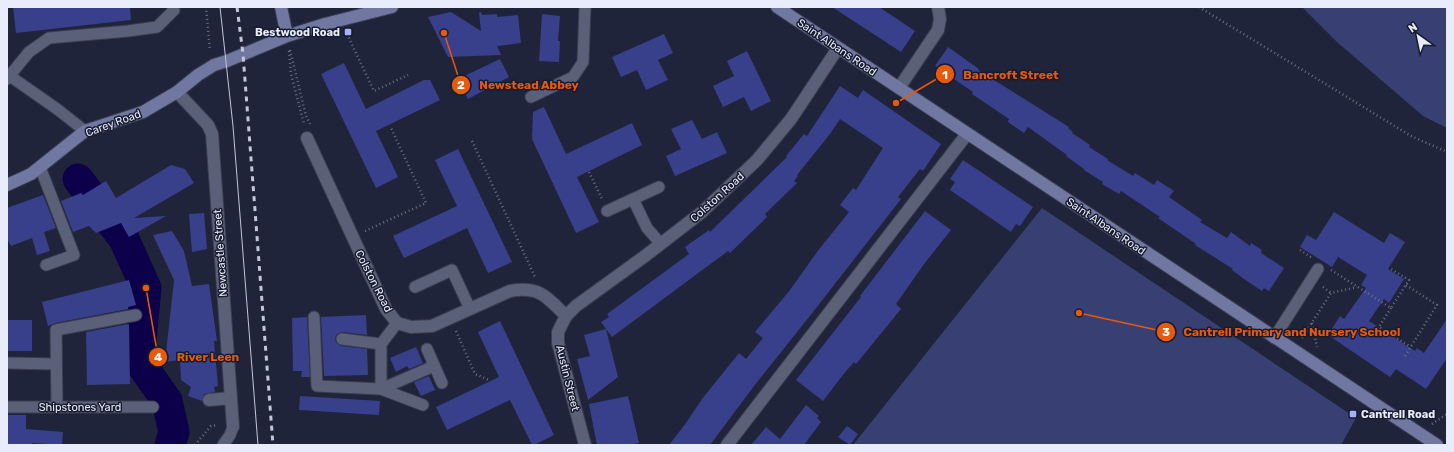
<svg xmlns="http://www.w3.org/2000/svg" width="1454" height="452" font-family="Rubik,sans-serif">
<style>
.green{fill:#383f72}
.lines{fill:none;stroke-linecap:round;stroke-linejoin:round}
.river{stroke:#0d004a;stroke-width:31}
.building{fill:#383f8b}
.lane-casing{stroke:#3b3e50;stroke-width:13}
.street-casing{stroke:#3b3e50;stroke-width:14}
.secondary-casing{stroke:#3b3e50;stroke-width:14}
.path{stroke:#6b6f82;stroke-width:2.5;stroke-dasharray:1 3;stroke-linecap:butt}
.lane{stroke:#5b6079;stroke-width:11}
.street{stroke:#5b6079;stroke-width:12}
.secondary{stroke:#7078a1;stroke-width:12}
.tram{stroke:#c2c6d6;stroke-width:1}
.rail{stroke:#c2c6d6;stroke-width:3;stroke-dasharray:5 5;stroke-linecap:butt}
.poi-dot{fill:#a4b2fc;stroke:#171b2f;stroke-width:1.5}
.labels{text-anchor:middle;stroke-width:3;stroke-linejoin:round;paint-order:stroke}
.poi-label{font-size:11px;font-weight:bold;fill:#e8ecfb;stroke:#171b2f;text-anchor:end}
.street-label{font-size:11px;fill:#e8ecfb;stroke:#171b2f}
.leader{fill:none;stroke:#e8590c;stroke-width:1.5}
.callout-dot{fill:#e8590c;stroke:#171b2f;stroke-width:1.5}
.mark-label{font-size:12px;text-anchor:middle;font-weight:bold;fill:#fff}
.callout-label{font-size:12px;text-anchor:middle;font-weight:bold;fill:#e8590c;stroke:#171b2f;stroke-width:3;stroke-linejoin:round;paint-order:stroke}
</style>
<rect width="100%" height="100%" fill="#20243a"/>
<path class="green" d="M1302,7h145v121l-24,-12 -86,-74z
M1042,208l314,210 -15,27h-488z"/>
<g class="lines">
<path class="river" d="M78,179l46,60 22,49 -7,73 28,40 7,31 -4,13"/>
</g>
<path class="building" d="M13,7h117l1,13 -115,13z
M832,7h47l36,24 -14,21z
M451,12l30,19 -2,-18 2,-1 1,3 15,-1v3l21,-2 3,28 -24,3 4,9 -53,2 -20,-40z
M542,14l18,2 -2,25h2l-1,21 -20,-1z
M664,34l9,19 -15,7 10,20 -22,10 -9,-20 -16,7 -9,-20z
M948,47l31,22 -1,1 91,57 -1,1 5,4 -1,1 18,12 -1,2 19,12 -1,1 26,16 2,-3 19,12 3,-5 17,11 -5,6 33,23 -2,2 27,16 4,-6 19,14 1,-3 11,7 -1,3 23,15 -15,23 -5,-3 -2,3 -18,-12 -12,-9 1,-1 -38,-24 1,-1 -38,-26 2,-1 -39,-26 -2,3 -17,-10 1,-2 -19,-12v-1l-18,-13 1,-1 -39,-28 -4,6 -16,-11 1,-3 -37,-25 1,-2 -38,-26z
M747,51l24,50 -20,10 -7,-14 -21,10 -10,-21 21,-10 -7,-15z
M500,59l9,18 -41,22 -10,-20z
M344,63l22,46 58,-29h6l10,20 -64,31 22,46 -22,11 -55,-114z
M840,86l18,12 5,-8 78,54 -18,27 -3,-2 -22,28 3,2 -88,113 -59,74 -44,59h-41l17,-22 16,-24 37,-46 7,6 17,-21 -8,-6 35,-42 27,-38 32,-40 -9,-7 13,-17 3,2 27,-42 -43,-29 -10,15 -33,41 1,1 -4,5 3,2 -32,31 2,3 -37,36 -2,-2 -116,86 -11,-15 8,-5 -2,-3 82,-60 -4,-7 24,-17 1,2 77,-75 -1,-1 18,-22 3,2z
M544,107l22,47 66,-31 10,22 -65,32 22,45 -23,11 -44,-94 1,-27z
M692,120l10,19 15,-7 10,21 -52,23 -9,-20 15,-7 -10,-20z
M458,149l54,113 -24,11 -21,-45 -63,30 -11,-22 64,-30 -22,-46z
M963,160l70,47 -13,19 -4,-2 -5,8 -61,-42 5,-8 -5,-3z
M171,165l14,4 9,14 -60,35 32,-2 -37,21 -8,-14 -25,10 -7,-7 -16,6 -12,-31 20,-8 2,2 23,-14 10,17z
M43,195l13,33 -12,4 6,19 -13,4 -5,-17 -21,8 -4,-7v-31z
M925,211l26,19 -27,34 -28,40 5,5 -45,55 -2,-2 -12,14 -19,25 -27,-21 65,-83 -1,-1z
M1334,212l50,31 6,-10 15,9 -17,27 16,10 -15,24 -5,-4 -15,22 46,30 2,-3 7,5 23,-34v39l-21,31 -30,-20 -6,8 -62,-42 12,-19 4,3 22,-31 -5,-3 6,-10 -29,-18 -6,10 -32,-20 7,-12 9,5z
M204,213l3,36 -15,3 -3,-38z
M172,231l12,20 8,35 17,-2 8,57h-3l4,45 -4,1 1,5 -11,2 -2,7 -14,-5 3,-9 -10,-7 -1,-20 -15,2 9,-82 -21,-45z
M129,280l7,25 -8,2v2l-73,14 -7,3 -6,-24z
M366,315l1,20 -25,-3 -5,2 -2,4 1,4 5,4 26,3 1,26 -44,1 -3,-59z
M307,317l3,60h-9l1,-6h-9l-1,-53z
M8,320h24v31h-25z
M500,321l54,114 -20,10h-2l-22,-45 -63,30 -11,-23 63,-30 -21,-45z
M129,324l1,60 -43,1 -1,-53z
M606,329l12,48 -30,23 -11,-41 13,-3 -6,-21z
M416,347l7,16 -14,6 -2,-3 -11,6 -6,-14z
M429,376l6,14 -14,6 -7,-14z
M300,396l80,5 -1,14 -80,-5z
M628,396l11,47 -9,2h-33l-8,-41z
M806,405l13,11 -2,2 4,4 -17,23h-53l15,-18 14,12z
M7,415h19v14l37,3 -1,13 -30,-2v2h-25z
M847,426l11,8 -8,11 -12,-8z"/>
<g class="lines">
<defs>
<path id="lane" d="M7,74l50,35 28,22
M7,79l22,-27 20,-14 79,-7 29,-4 17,-17 -1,-3
M531,97l42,-20 10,-15 2,-55
M40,167l34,88 -28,10
M633,199l14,29 14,16
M607,211l52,-24
M415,287l37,-17 18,39
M314,317l3,69 64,3 42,16
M1274,338l44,-69
M342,339l39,5 16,-21
M381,344v45
M427,349l15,34
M7,363l49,1
M381,389l53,-23
M7,407h146
M57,407l-1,-77 80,-15
M223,445l7,-10 3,-8"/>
<path id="street" d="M899,88l39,-58 2,-11 -2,-12
M177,92l31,33 4,9 21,293
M307,138l79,171 11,14 14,4 21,-1 78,-35c30,-5 37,6 56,25l-8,16v11l27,102
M566,316l10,-10 69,-50 57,-44 55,-52 34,-41 47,-71
M209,400l22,-2
M727,445l240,-311"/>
<path id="secondary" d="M281,7l6,29
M777,7l660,438
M7,185l24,-11 54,-43 58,-19 34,-20 21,-17 16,-10 13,-4 60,-25 38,-12 67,-17"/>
</defs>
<use href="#lane" class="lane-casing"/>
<use href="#street" class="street-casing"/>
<use href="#secondary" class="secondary-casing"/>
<path class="path" d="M206,7l4,44
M1199,7l212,129 36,16
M347,34l27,57 34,-16
M290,50l16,66 4,8
M289,51l2,23 13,50
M472,141l63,136
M589,172l13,27
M365,231l61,-28 -35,-75
M1300,250l12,8
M1331,270l60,38 18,-28 -18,-11
M1323,287l8,6
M1391,308l-12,19 32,20
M1312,323l5,24
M456,331l19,43 14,6
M1302,338l29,-45 26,-6
M1405,356l32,-51 -31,-20
M1432,424l15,-10
M195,445l16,-19 7,-1"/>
<use href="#lane" class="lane"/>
<use href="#street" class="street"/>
<use href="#secondary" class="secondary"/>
<path class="tram" d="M220,7l13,119 25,319"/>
<path class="rail" d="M237,7l6,47 30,391"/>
</g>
<g class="poi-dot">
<rect x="344" y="28" width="8" height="8" rx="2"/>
<rect x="1349" y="410" width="8" height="8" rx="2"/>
</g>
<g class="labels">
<g class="poi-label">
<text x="340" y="36">Bestwood Road</text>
<text x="1361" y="418" text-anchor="start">Cantrell Road</text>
</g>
<g class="street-label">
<text transform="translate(837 47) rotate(34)" y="4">Saint Albans Road</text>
<text transform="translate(113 123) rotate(-20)" y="4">Carey Road</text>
<text transform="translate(717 197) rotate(-42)" y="4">Colston Road</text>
<text transform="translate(1106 226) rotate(34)" y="4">Saint Albans Road</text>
<text transform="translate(220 253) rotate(-94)" y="4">Newcastle Street</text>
<text transform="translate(374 281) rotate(63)" y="4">Colston Road</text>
<text transform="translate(568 378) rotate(76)" y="4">Austin Street</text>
<text x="80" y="411">Shipstones Yard</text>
</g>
</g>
<path class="leader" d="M896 103L945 74M444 33L461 85M1079 313L1166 332M146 288L158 357"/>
<g class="callout-dot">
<circle cx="896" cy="103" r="4"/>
<circle cx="444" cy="33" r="4"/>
<circle cx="1079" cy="313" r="4"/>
<circle cx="146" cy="288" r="4"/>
<circle cx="945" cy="74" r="10"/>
<circle cx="461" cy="85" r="10"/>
<circle cx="1166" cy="332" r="10"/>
<circle cx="158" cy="357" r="10"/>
</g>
<g class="mark-label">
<text x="945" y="79">1</text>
<text x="461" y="89">2</text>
<text x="1166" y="336">3</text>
<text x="158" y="361">4</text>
</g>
<g class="callout-label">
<text x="1011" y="79">Bancroft Street</text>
<text x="529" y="89">Newstead Abbey</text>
<text x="1292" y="336">Cantrell Primary and Nursery School</text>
<text x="208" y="361">River Leen</text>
</g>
<rect width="1454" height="452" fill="none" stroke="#e8ecfb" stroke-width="16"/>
<g transform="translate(1418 36) rotate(327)" stroke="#171b2f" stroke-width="3" paint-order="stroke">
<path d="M0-3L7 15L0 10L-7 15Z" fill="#e8ecfb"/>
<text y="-6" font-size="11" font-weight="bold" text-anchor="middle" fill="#e8ecfb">N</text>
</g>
</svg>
